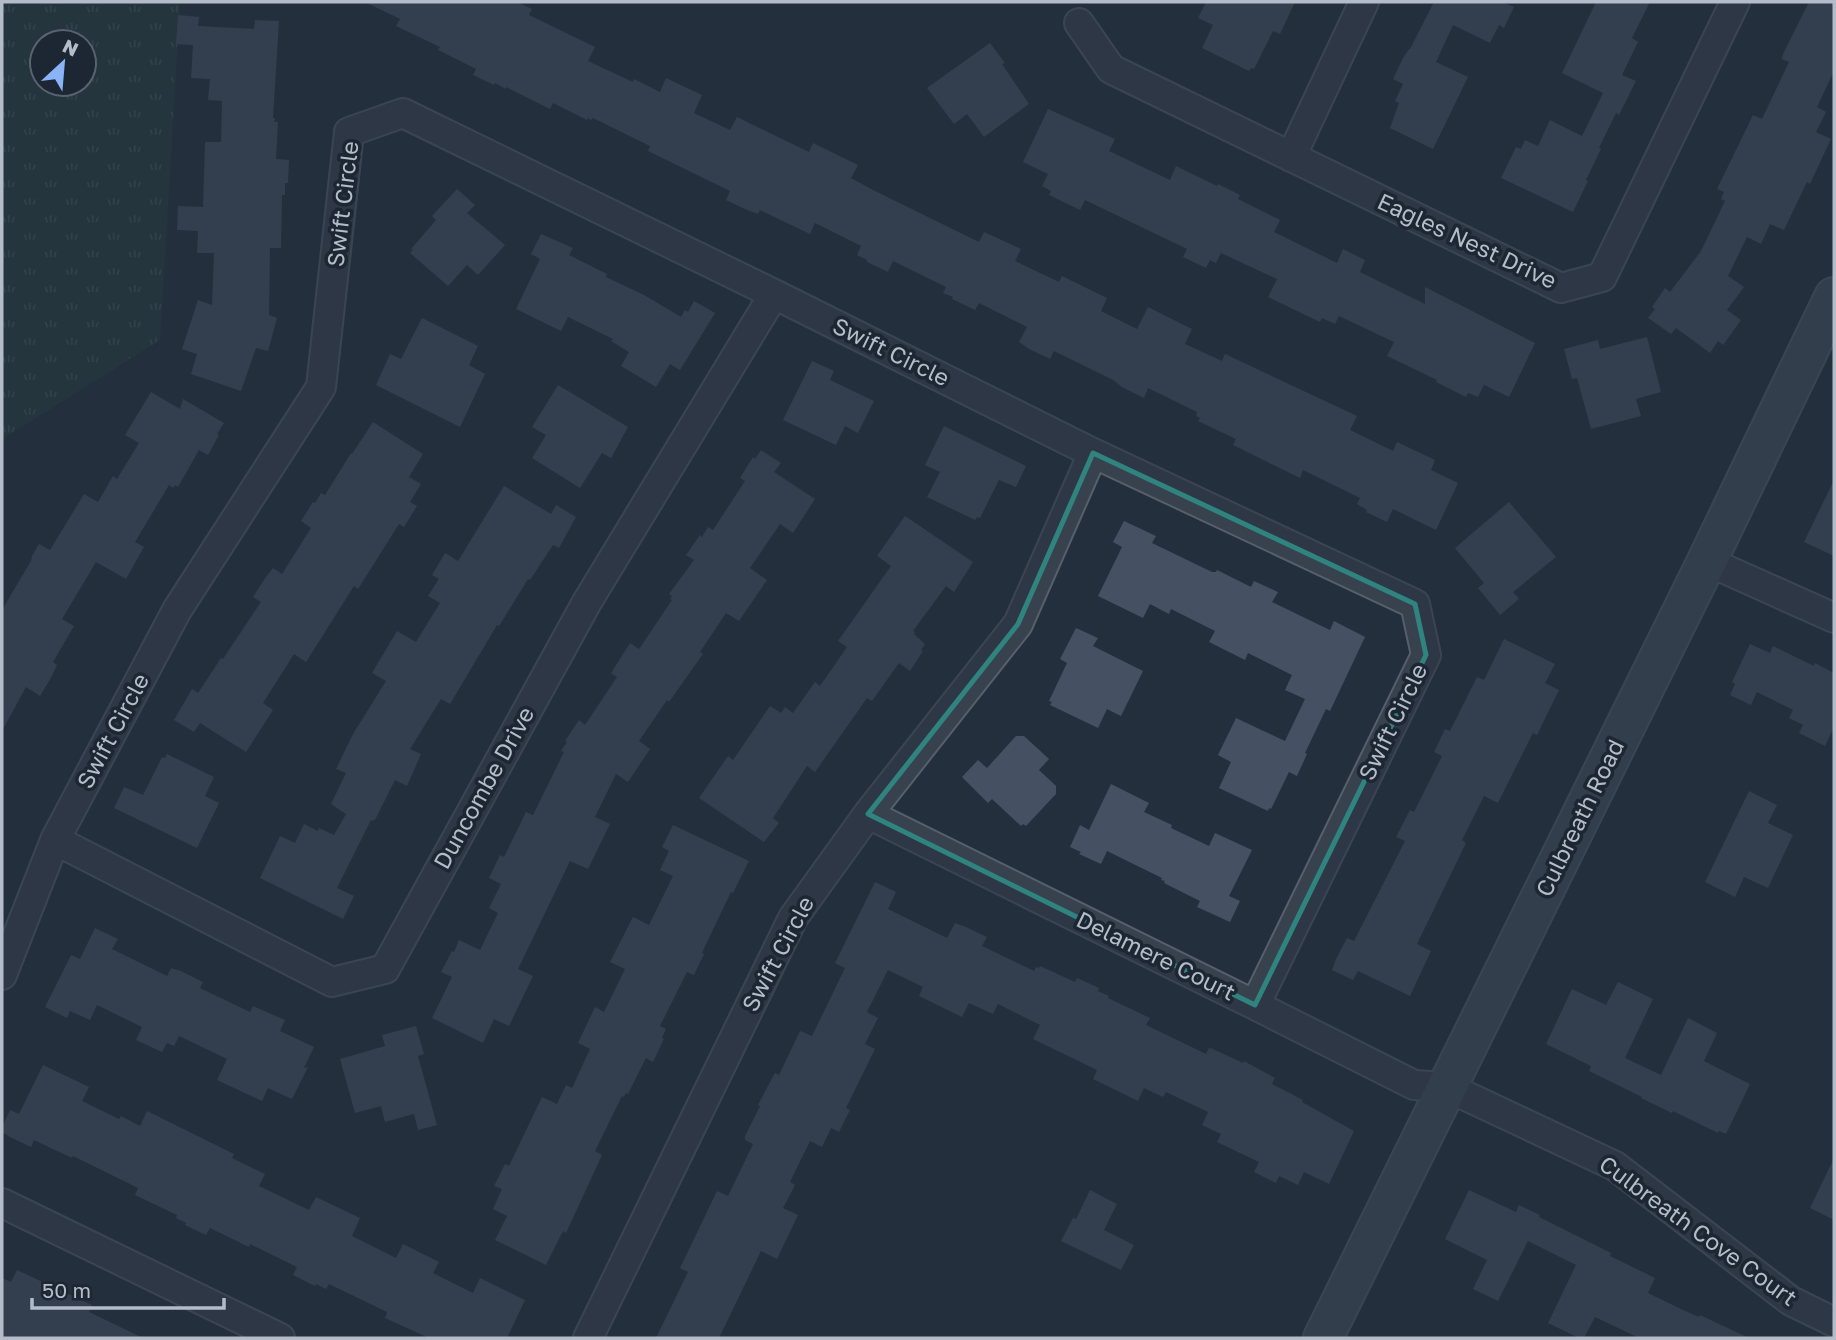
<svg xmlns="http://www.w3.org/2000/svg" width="1836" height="1340" font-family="'Golos Text',sans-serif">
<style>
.grass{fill:url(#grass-tufts);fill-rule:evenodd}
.building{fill:#455162}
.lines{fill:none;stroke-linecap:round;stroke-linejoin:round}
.street-casing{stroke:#565f6c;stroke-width:32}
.secondary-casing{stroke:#565f6c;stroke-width:42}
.street{stroke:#38414e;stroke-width:28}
.secondary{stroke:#465061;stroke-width:38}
.marked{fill:none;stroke:#308480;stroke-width:5;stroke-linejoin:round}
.labels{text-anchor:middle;stroke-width:7;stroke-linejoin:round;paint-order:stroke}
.street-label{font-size:23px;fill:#b4bcc9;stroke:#1d2633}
</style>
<defs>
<pattern id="grass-tufts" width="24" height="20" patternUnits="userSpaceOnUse" patternTransform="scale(1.75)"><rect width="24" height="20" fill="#263c3f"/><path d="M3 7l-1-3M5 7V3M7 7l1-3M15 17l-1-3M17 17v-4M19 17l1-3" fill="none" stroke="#435659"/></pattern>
</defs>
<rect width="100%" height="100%" fill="#242f3e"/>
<path class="grass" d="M2,2h178l-20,338 -156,98 -2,7zM42,42h42v42h-42z"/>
<path class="building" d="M365,2h152l15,7 -3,6 66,32 -7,14 45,21 1,-3 26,13 6,-14 36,17 -8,18 36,17 7,-13 72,35 4,-9 45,22 -7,13 20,11 108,53 5,-10 37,17 -6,12 44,21 3,-6 45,22 -6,13 36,18 11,-22 44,22 -7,15 37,17 3,-7 132,62 -7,14 43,21 4,-9 38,18 -4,10 27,13 -22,47 -43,-21 -6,13 -21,-10 1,-2 -10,-6 3,-6 -57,-28 -3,8 -67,-33 3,-6 -38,-18 2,-3 -4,-2 1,-4 -49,-24 -4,10 -22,-11 -9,-7 -59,-29 -4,8 -21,-10 -10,-7 8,-15 -48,-24 -4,7 -23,-11 1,-2 -10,-4 3,-6 -53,-26 -5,11 -21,-10v-2l-10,-5 4,-9 -46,-23 -5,11 -50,-24 -2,4 -11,-4 -21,-10 4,-9 -82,-40 2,-5 -57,-28 -2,2 -3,-2 -1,2 -34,-17 -3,6 -44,-22v2l-11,-6 -1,2 -21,-10 3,-6 -38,-19 2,-3 -44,-21 4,-7z
M1206,2h89l-15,32 -7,-3 -19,38 -3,-1 -2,3 -47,-23 11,-23 -15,-7z
M1434,2h68l12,5 -10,21 -5,-3 -9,18 -37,-18 -17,37 32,15 -35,72 -43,-21 9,-25 -4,-2 8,-17 -10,-5 10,-21 6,-9h1z
M1596,2h54l-18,36 6,4 -16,33 14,6 -17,34 -3,-2 -17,35 2,1 -15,31 2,1 -15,31 -72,-34 15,-31 5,2 4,-9 13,6 12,-26 32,16 21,-43 -41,-20z
M1809,2h25v69l-17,36 9,5 -10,20 15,7 -21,45 -3,-2 -23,48 -14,-6 -9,20 -14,-7 -19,39 16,11 -17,23 14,10 -18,25 -5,-4 -8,12 -34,-25 -5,6 -23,-16 7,-9 -3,-2 13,-19 5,4 31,-41 24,-50 -4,-2 3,-7 -7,-3 36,-74 9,4 27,-57 -7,-3 1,-5z
M178,15l21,2 -1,9 56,3 1,-9 24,1 -6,97h2l-1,4h4l-2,37 13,1 -1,23h-3v12h-3l-1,53h-11l-1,67 8,3 -9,33 -12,-3 -15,43 -50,-17 6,-20 -15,-5 16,-49 14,5 2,-52h-17l1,-22 -21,-1 1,-24 25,1 2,-65h16l1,-41 -14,-1 2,-21 -19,-1 2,-33 -17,-1z
M990,43l15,20 -3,1 27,40 -45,33 -17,-23 -13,10 -27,-36z
M1048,109l67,30 -6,12 61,29 6,-14 41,20 1,-2 22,11 -2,4 42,21 -6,12 63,31 6,-14 22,11 -5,12 65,32v-17l110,56 -26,54 -25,-12 -6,12 -10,-4 -2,4 -30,-15 1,-2 -50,-24 7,-14 -55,-26 -4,8 -13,-6 -2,4 -52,-25 9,-18 -56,-26 -5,10 -6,-3 -4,8 -23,-11 4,-8 -102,-49 -5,10 -31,-15 2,-4 -9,-5 6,-12 -25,-12z
M457,189l18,16 -8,8 38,32 -27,30 -11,-10 -19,21 -38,-33 3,-3 -2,-1 25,-29 -4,-4z
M541,234l32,14 -4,7 38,19 -1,3 38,18 37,22 4,-7 3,2 6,-11 21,12 -35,57 -10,-6 -14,23 -35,-21 8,-14 -18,-11 2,-2 -45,-22 -7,14 -45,-22 24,-50 -9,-5z
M422,318l56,28 -9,19 16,9 -25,53 -84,-42 14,-31 11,5z
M1647,337l14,55 -25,7 5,17 -50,13 -14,-51 -5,1 -8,-30 34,-9 2,9z
M812,361l22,10 -4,9 44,21 -16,32 -13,-7 -9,19 -53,-25z
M558,385l70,42 -17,31 -9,-5 -22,35 -48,-30 14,-23 -14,-8z
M151,392l29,17 3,-10 41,24 -7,11 2,1 -11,20 -9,-5 -21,37 -3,-2 -2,3 -4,-3 -34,57 9,5 -18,32 -30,-17 -34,57 12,7 -21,36 4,3 -5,11 -12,20 -14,-9 -24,44v-121l29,-49 1,-5 7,-12 11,6 34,-56 14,8 15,-26 4,3 22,-36 -14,-8z
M373,422l50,32 -14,23 12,7 -11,18 7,4 -13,21 -5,-3 -41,65 -4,-3 -48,76 -12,-8 -31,49 10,7 -27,42 -46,-29 -6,9 -20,-12 18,-31 6,4 23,-35 2,1 38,-57 -8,-5 13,-20 7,-9 9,6 29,-46 -10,-7 12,-19 2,1 6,-10 4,2 26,-42 1,1z
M944,426l82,40 -10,21 -17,-7 -19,38 -3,-1 -2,3 -48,-23 13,-25 -15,-7z
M761,450l20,13 -7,9 41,27 -22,34 -13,-9 -30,44 17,12 -28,41 -13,-8 -26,39 3,2 -34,48 -2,-2 -28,41 11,8 -22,33 -12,-8 -21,43 15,7 -22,45 -18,-8 -52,108 15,7 -24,50 -15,-7 -11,24 -51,-25 20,-41 -11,-5 11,-21 2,1 5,-12 21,10 18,-37 -9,-5 12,-24 -12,-6 11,-23 4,2 22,-45 7,3 31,-63 -3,-1 6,-9 -2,-1 14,-21 6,5 32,-48 -6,-4 19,-30 9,6 33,-49 -2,-1 2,-3 -3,-2 25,-34 -8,-5 14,-20 2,2 6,-10 5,3 32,-49 -5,-3 13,-21 2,2z
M1834,480v76l-30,-14z
M504,486l47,28 5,-9 20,12 -17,31 -6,-3 -23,35 -2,-1 -29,47 -2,-1 -47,79 -9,-5 -31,50 11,5 -14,32 -12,-6 -19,38 -3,3 -2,-1 -34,68 17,8 -11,23 -83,-41 20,-42 15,7 9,-19 14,7 1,-3 15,7 12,-21 -15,-10 15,-31 -10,-4 17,-35 33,-53 -14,-8 25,-42 19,11 24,-39 -12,-7 11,-17 -7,-4 13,-22 13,8z
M1509,502l47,55 -43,35 6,7 -19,16 -22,-27 6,-5 -29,-35z
M905,516l68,46 -19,30 -8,-6 -33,45 2,1 -1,2 11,10 -4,6 2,1 -13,20 -11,-8 -27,38 -5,-3 -52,74 -8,-6 -34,52 6,5 -15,19 -65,-44 29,-42 5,4 37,-54 11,7 4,-6 8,6 22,-31 5,4 27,-39 -9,-6 53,-75 -14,-10z
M1124,521l32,15 -4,7 60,29h4l1,-2 34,17 3,-6 24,11 -6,10 58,28 4,-9 31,16 -35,74 -4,-2 -21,44 2,1 -10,22 -8,-4 -18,37 -2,-1 -1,3 -49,-23 12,-26 -13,-7 18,-37 49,23 20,-42 -20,-9 7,-15 -44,-22 -3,7 -36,-18 6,-11 -44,-22 -2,5 -19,-10 -7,14 -45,-22 24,-49 -9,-5z
M1076,628l22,10 -5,8 50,25 -22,45 -14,-7 -9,19 -48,-23 2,-3 -3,-1 18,-38 -7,-4z
M1504,639l51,25 -10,19 14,7 -22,45 -4,-2 -35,70 -14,-7 -22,44 4,3 -49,101 14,7 -21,45 -52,-25 -5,9 -21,-10 4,-11 11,-21 7,3 51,-100 -9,-4 14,-27 4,2 28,-56 -8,-4 11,-23 5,2 27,-54 7,3z
M1750,644l20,9 3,-7 41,20 1,-3 19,10v54l-9,19 -26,-13 4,-8 -14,-7 4,-8 -36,-18 -6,13 -21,-10 5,-11 -3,-2z
M1016,736h8l25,23 -10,11 17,16v8l-30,32 -3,-2 -2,2 -29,-27 -4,4 -26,-26 16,-17 9,8z
M167,754l47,23 -9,19 14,7 -22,45 -83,-40 10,-21 19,8 19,-38 3,1z
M1111,784l38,19 -5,9 28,13 -1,3 38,18 6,-13 37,17 -23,46 11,5 -10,21 -33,-15 3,-6 -36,-18 1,-2 -4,-1 1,-2 -55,-27 -6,13 -22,-10 2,-2 -11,-5 10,-22 9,5z
M1749,791l28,14 -9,18 25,12 -25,53 -24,-11 -9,20 -30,-15z
M673,825l76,36 -16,32 -2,-1 -24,50 -5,11 2,1 -10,21 -7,-3 -27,54 6,3 -4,9 2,1 -11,23 -7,-4 -18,36 -2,-1 -2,4 -2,-1 -27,55 7,4 -36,78 -3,-2 -17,34 -51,-25 12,-24 -14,-7 9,-20 -8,-3 11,-22 4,2 33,-69 15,7 9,-19 6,3 18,-39 -12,-6 17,-36 9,5 21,-43 -15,-7 23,-45 16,8 24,-49 -13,-6 9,-19 -7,-4z
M875,882l21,10 -8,17 59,29 8,-15 11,4 21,10 -5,9 52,25 2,-4 3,1 1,-2 35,16 2,-4 22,10 -1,3 11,5 -1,2 42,20 -4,7 60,29 3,-6 4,1 30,14 1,-2 31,17 -3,6 31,16 -1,2 52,29 -25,53 -25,-12 -6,13 -19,-9 -3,7 -22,-11 5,-10 -42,-20 4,-8 -19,-9 6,-13 -42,-20 -3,5 -19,-9 -6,13 -45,-22 4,-9 -64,-31 7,-14 -42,-21 -5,10 -24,-11 -7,14 -43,-21 4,-9 -35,-17 -21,42 11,6 -13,26 10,5 -29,59 4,2 -11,22 -8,-4 -9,19 -12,-6 -20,41 5,3 -12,23 15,7 -21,44 -16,-8 -42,87h-63l32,-66 -8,-4 37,-77 11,5 25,-52 -8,-4v-4l15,-30 -2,-1 11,-21 6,-11 4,2 21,-44 12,5 33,-68 -10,-5z
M95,928l23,11 -6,10 55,27 4,-8 10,3 22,11 -3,6 50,24 3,-6 32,14 -5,11 34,16 -10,21 4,-1 -16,32 -24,-11 -6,13 -45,-21 10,-21 -48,-23 -5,10 -7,-3 -5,9 -26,-12 6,-13 -45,-22 -7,15 -20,-9 -3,7 -22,-11 26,-52 9,4z
M1618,982l35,17 -28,59 36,17 27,-57 29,15 -13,28 46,23 -24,50 -7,-3 -1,2 -45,-22 -1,2 -31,-15 1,-1 -53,-26 2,-5 -45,-22 26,-55 34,16z
M416,1026l8,28 -6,2 19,69 -19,5 -4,-16 -29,8 -4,-16 -26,7 -15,-54 45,-13 -3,-11z
M43,1065l46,22 -7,14 37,18 2,-3 19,10 7,-15 87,43 -2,4 33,16 -6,12 50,24 7,-13 44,21 -8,18 44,22 7,-14 36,18 -6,11 40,20 7,-15 45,22 -18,38h-78l-44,-20 2,-6 -58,-28 -3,5 -10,-5 -1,2 -22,-11 4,-8 -47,-23 -1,3 -39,-19 -4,7 -21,-10 1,-2 -10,-5 1,-3 -42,-20 3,-7 -65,-32 -1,2 -38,-18 -3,7 -21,-10 -8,-5v-5l8,-17 9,4z
M1834,1158v62l-24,-12z
M1090,1190l27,14 -13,26 30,15 -13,25 -60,-29 12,-23 3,1z
M1469,1190l47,22 3,-7 21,10 -1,2 72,36 -1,3 45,22 -7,15 35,17 16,7 1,-2 49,23h-110l-44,-21 -11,21h-5l-31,-15 28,-58 -48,-24 -30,60 -25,-12 14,-29 -42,-21z
M17,1270l75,35 -3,7 54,26h-141v-60l9,4z"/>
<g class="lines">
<defs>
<path id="street" d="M1079,23l32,46 450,219 41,-11 133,-275
M1291,157l73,-155
M1707,561l127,57
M868,814l387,191 159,80 33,2 168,79 176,135 43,21
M55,840l277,142 53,-13 202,-367 187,-308
M2,975l53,-135 122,-230 144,-223 28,-255 54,-19 371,181 319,159 322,151 11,51 -171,350
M2,1203l278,135
M588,1338l205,-420 75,-104 150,-190 75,-171"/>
<path id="secondary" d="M1323,1338l384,-777 127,-264"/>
</defs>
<use href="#street" class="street-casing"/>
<use href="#secondary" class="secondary-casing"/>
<use href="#street" class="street"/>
<use href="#secondary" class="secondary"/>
</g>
<path d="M0 0H1836V1340H0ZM1093,453l322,151 11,51 -171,350 -387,-191 150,-190z" fill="#242f3e" fill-opacity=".55" fill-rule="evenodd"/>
<path class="marked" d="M1093,453l322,151 11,51 -171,350 -387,-191 150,-190z"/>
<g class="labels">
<g class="street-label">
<text transform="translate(343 204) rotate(-83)" y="8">Swift Circle</text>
<text transform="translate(1467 241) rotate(25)" y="8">Eagles Nest Drive</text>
<text transform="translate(891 352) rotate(26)" y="8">Swift Circle</text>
<text transform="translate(1393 722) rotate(-64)" y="8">Swift Circle</text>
<text transform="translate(113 731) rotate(-62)" y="8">Swift Circle</text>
<text transform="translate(484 788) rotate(-61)" y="8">Duncombe Drive</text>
<text transform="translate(1580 818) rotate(-64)" y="8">Culbreath Road</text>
<text transform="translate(778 954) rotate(-62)" y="8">Swift Circle</text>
<text transform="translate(1156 956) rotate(26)" y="8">Delamere Court</text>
<text transform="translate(1698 1231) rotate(36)" y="8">Culbreath Cove Court</text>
</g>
</g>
<rect width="1836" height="1340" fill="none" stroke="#b4bcc9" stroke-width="7"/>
<g transform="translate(63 63) rotate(26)"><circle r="33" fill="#1d2633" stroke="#59626f" stroke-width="2"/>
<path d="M0-5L12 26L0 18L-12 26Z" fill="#8ab4f8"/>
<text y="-10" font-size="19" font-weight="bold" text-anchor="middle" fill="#b4bcc9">N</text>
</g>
<path d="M32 1298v10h192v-10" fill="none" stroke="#b4bcc9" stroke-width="3.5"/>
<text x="42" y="1298" font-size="21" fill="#b4bcc9" stroke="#1d2633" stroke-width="5" paint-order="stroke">50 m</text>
</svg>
